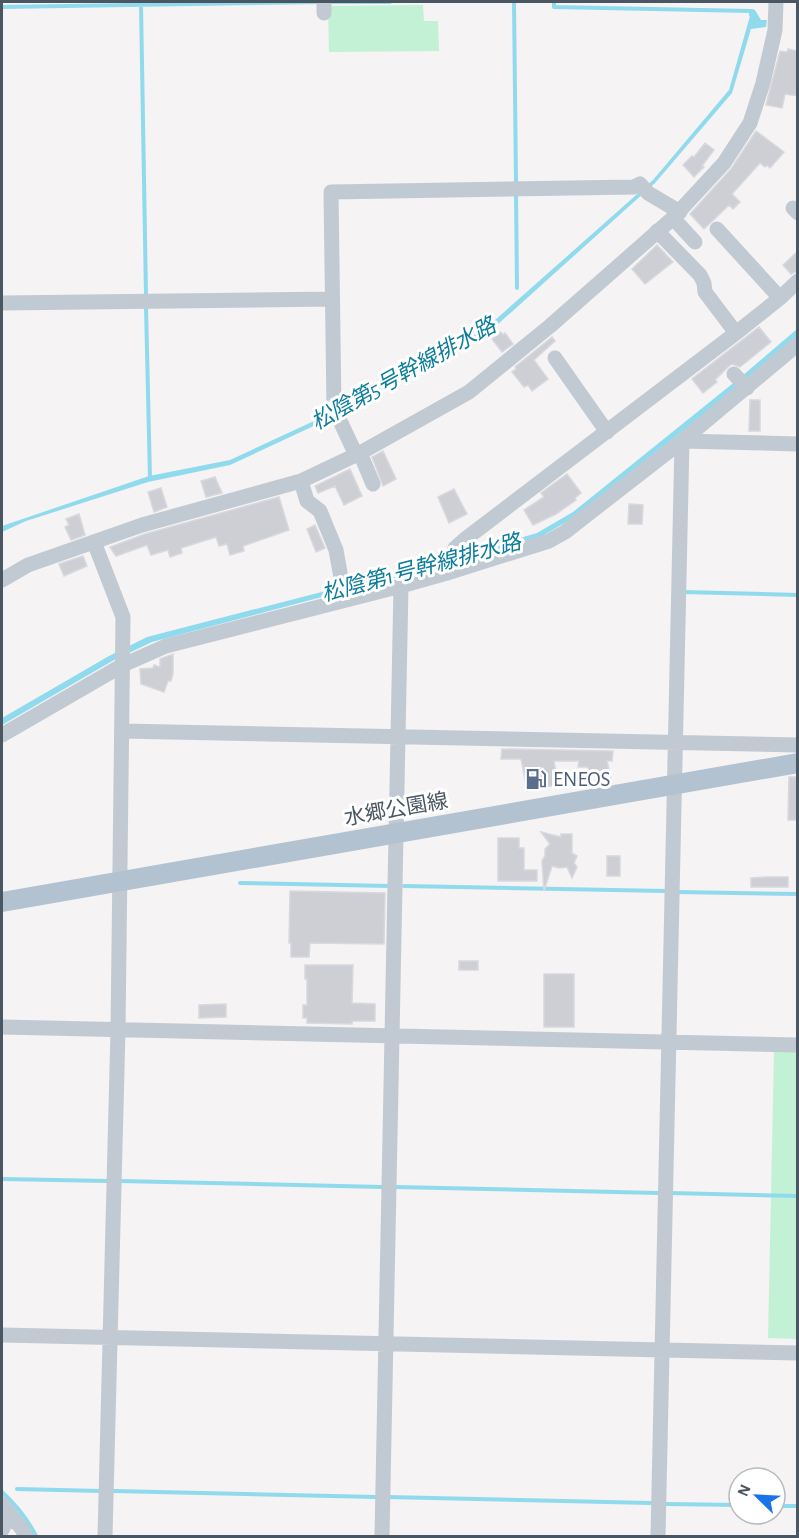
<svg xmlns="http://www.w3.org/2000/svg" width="799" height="1538" font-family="'Alegreya Sans','Noto Sans JP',sans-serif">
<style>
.green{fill:#c3f1d5}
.water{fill:#90daee}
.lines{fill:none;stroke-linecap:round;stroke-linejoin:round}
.stream{stroke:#90daee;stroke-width:4}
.building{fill:#cdcfd5;stroke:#d7d9de;stroke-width:1.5}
.minor{stroke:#c1cad2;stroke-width:15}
.major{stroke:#b3c2d1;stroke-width:20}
.labels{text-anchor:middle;stroke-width:6;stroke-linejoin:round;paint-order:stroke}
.service-label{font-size:21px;fill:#4e5e75;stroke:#fff;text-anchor:start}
.street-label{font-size:21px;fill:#4a5661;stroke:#fff}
.water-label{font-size:22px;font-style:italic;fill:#0c7c9b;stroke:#fff}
</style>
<rect width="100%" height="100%" fill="#f5f3f3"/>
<path class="green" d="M423,5l1,16h14l1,30 -110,1 -1,-46z
M774,1051l23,1v287l-29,-1z"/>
<path class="water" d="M752,9l3,1 6,10h6l-1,7 -15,2 -19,64 -77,90 -168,151 -154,83 -103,48 -82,17 -122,39 -24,11v-6l147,-50 81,-16 110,-51 145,-80 168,-149 76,-90z
M797,329v7l-50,44 -174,138 -36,21 -84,27h-14l-287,76 -38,18 -112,65v-7l107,-62 38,-19 310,-80 80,-24 36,-21 169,-136z"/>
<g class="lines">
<path class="stream" d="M329,2h61
M514,2l2,181
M554,2v5l197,4v4
M141,5l5,290
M2,7l320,-5
M516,194l1,94
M146,307l4,172
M683,592l115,3
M240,883l150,3
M404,886l261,5
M678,892l120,2
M2,1179l106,2
M120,1181l262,6
M396,1187l262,6
M670,1193l128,3
M17,1489l84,2
M114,1491l262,6
M2,1492c14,13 25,26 34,44
M387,1497l264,6
M666,1504l73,1
M775,1506h23"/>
</g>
<path class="building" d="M788,49l10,2v45l-13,-2 -3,14 -16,-3 14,-54 7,1z
M756,131l28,21 -14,16 -3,-3 -2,2 -5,-4 -28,31 8,8 -7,7 -4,-4 -25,24 -14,-15 41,-45z
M705,143l9,7 -12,16 2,1 -10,10 -11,-12 9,-9 2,1z
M657,245l16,17 -28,22 -13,-15z
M798,251v20l-7,3 -8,-9z
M759,327l12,15 -31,25 -8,-3 -4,3 -13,13 2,2 -14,11 -11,-14z
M501,332l2,3 2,-2 8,11 -11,8 -10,-13z
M552,337l3,4 -21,19 14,19 -16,12 -4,-6 -4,2 -12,-15 4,-3 -1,-2z
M750,400h10v31h-11z
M383,451l13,28 -13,7 -11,-29z
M350,469l12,27 -18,9 -9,-19 -17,7 -3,-7z
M567,474l14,19 -6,5 1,2 -20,14 -23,11 -9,-15 20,-13 -3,-4z
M215,477l7,16 -16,4 -5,-16z
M161,488l6,19 -13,5 -6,-20z
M454,489l13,25 -18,9 -11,-26z
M279,497l10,33 -46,16 1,5 -14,4 -3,-11 -8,2 -3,-9 -35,11 1,5 -12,4 -2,-7 -17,5 -4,-10 -31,11 -6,-9 35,-13z
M629,504l14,1 -1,19h-14z
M79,514l6,21 -14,5 -6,-13 4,-2 -3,-6z
M315,525l10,23 -9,4 -9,-23z
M83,556l4,10 -23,10 -5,-12z
M173,654v20l-2,7h-3l-4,11 -23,-8 -1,-15 13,-1 1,-3 6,2v-8z
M502,749l111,2 -1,10h-5l5,22 -9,2 -2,-9h-13v-9h-10l1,-6h-25l4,24 -31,5 -6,-31h-20z
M789,777h9v43h-10z
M541,832l20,5v-3h11v19l5,3 -3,7 3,4 -5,11 -5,-11 -8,1 -7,-2 -8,25 -2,-30 3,-5v-7l5,-5z
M498,838h21v10h5v22h13v11h-39z
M607,856h13v20h-13z
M766,877h22v10h-37v-9z
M290,891l95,2 -1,51 -74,-1 -1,14h-18v-14h-2z
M459,961h19v9h-19z
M305,965h48l-1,38 23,1v17h-23v3l-45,-1v-5h-4v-13h4v-26h-2z
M544,974h30v53h-30z
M226,1004v13l-27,1v-13z"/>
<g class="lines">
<path class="minor" d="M324,13v-11
M793,208l5,5
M673,218l22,24
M717,229l63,69
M657,231l43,44 4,8 1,9 31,41
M2,303l330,-4
M555,358l52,74
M734,374l13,14
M360,453l13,31
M356,455l-22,-47 -3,-216 303,-5 6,-3 8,9 32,19
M301,481l6,20 13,10 16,39 9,50
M94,542l29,75 -5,413 -13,506
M447,573l102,-32 16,-9 117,-91 116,-97
M2,580l26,-15 114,-40 159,-44 59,-28 109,-61 81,-66 123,-108 51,-55 26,-40 13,-40 12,-53 1,-28
M122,731l676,14
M2,735l121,-70 43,-19 235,-60 46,-13 8,-25 9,-8 272,-207 44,-35 18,-17
M2,1027l796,18
M2,1335l796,18
M2,1504l20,25 4,7
M2,1530l3,-6 9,-6
M382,1536l19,-950
M658,1536l24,-1095 116,3"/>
<path class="major" d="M2,902l796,-139"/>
</g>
<defs>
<symbol id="fuel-bare" viewBox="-9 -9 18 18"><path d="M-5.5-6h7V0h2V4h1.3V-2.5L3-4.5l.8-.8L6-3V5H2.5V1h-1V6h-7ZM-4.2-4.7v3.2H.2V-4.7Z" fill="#5c6f8a" stroke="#fff" stroke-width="2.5" paint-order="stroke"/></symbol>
</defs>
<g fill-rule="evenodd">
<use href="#fuel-bare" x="521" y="764" width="30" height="30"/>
</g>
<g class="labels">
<g class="service-label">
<text x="553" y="786">ENEOS</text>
</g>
<g class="street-label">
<text transform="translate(396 809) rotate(-10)" y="7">水郷公園線</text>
</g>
<g class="water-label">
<text transform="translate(403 373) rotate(-29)" y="8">松陰第5号幹線排水路</text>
<text transform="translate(421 567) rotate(-15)" y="8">松陰第1号幹線排水路</text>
</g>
</g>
<rect width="799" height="1538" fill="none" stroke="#4a5661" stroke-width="6"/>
<g transform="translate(757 1496) rotate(294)"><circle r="28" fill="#ffffff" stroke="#b7bbc0" stroke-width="1.5"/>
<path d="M0-4.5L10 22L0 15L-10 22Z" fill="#1a73e8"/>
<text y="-9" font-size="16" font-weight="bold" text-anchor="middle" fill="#4a5661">N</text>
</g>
</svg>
